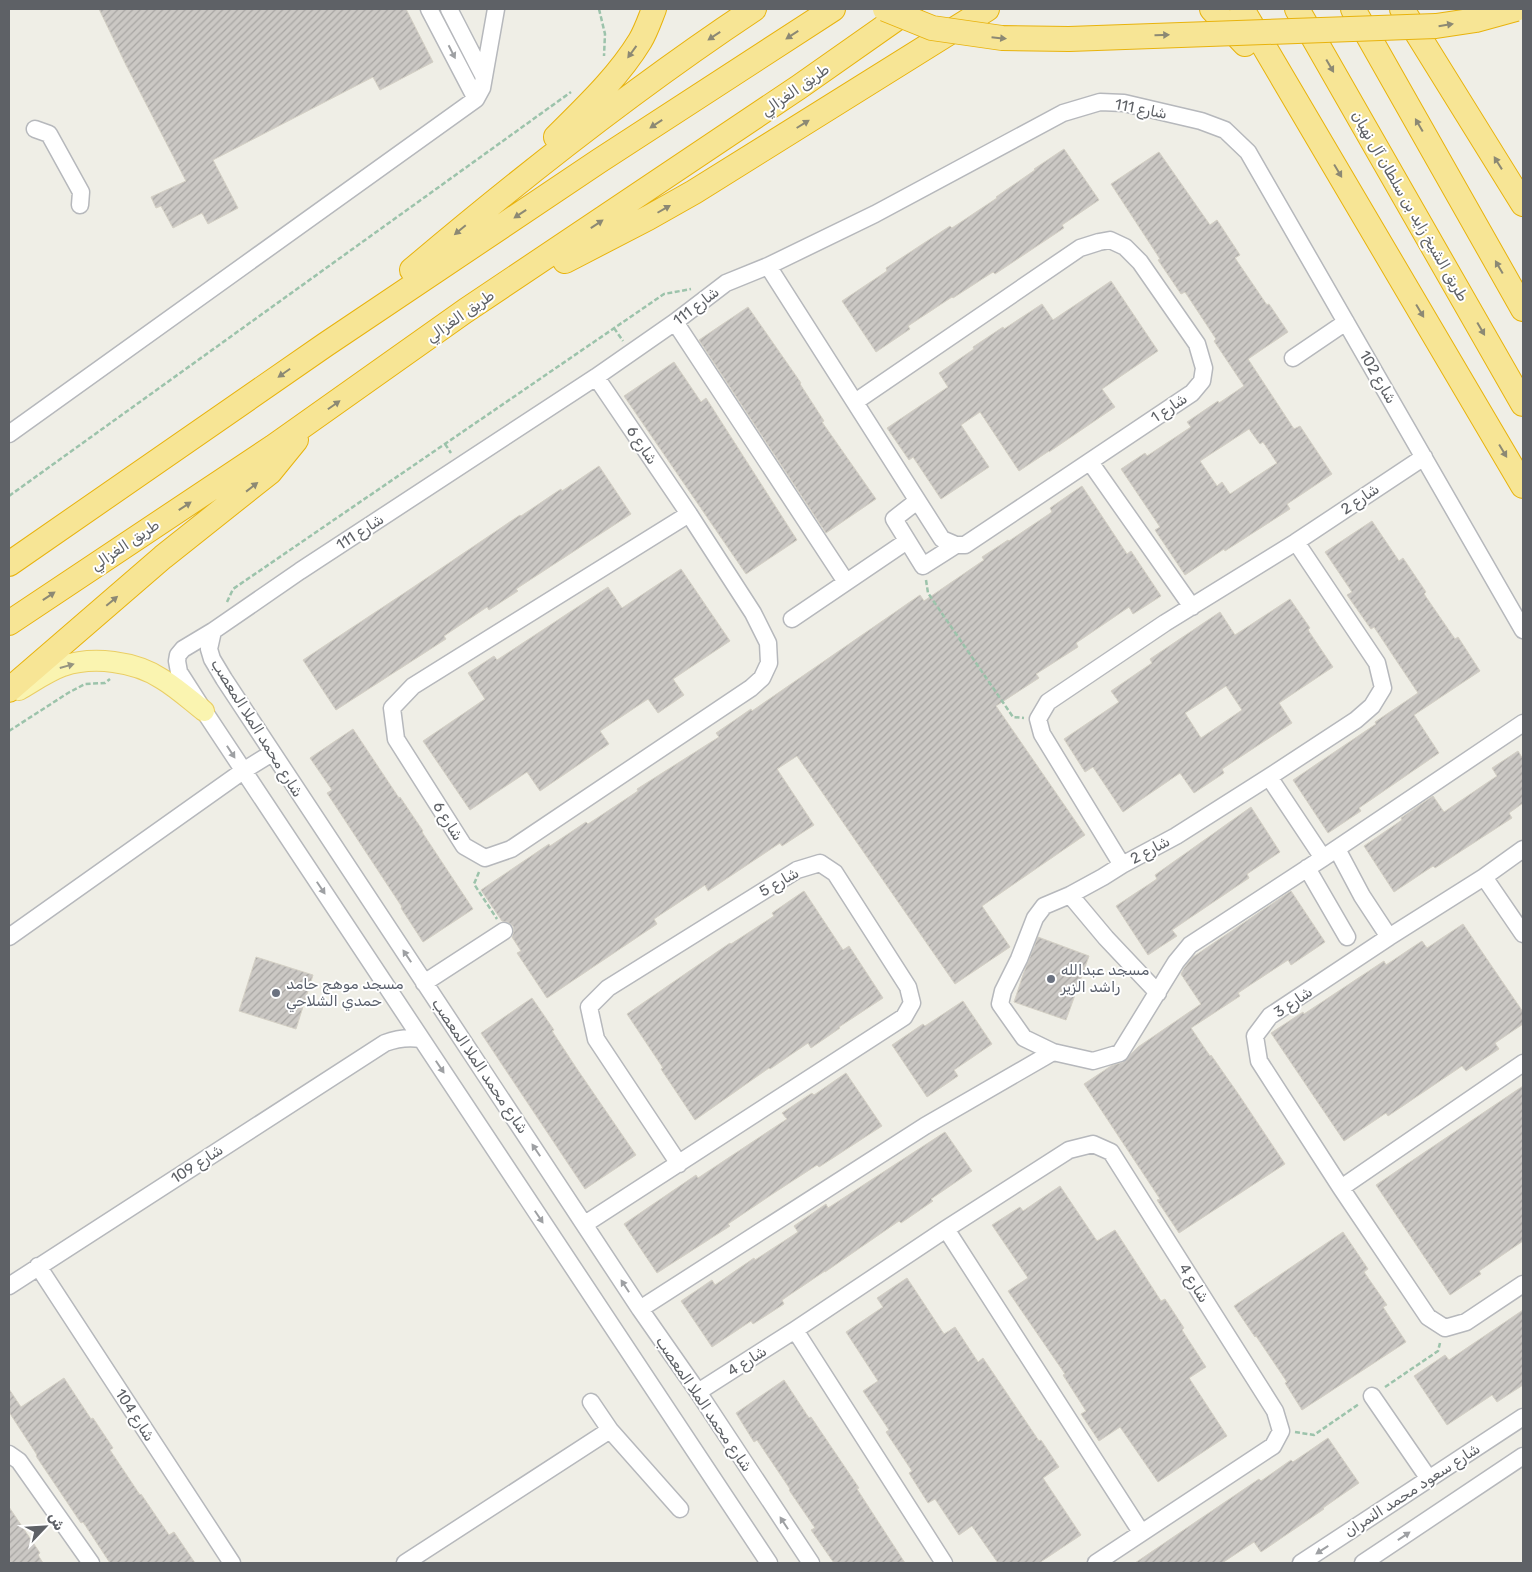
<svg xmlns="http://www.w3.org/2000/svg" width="1532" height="1572" font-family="Rubik,Cairo,sans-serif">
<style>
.building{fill:url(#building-hatch);stroke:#d4d0c5;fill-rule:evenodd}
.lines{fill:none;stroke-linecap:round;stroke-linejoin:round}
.minor-casing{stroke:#b6b8bc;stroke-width:19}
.major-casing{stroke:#eace65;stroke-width:22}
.highway-casing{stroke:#e8b30d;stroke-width:26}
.path{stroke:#9cc3ab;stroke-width:2.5;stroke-dasharray:5 2.5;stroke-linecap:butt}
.minor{stroke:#fff;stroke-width:16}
.major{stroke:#faf4b0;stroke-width:20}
.highway{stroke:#f7e595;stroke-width:24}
.highway-bridge-casing{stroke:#e8b30d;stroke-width:26;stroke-linecap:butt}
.highway-bridge{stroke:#f7e595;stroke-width:24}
.oneway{fill:#8c8974}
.oneway2{fill:#9ea0a3}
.oneway3{fill:#959480}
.worship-dot{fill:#6b7280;stroke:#fff;stroke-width:2}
.labels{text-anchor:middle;stroke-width:4;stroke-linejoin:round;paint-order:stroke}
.street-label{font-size:15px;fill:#5e6166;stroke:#fff}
.worship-label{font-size:15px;fill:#5b616d;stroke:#fff;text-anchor:start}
</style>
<defs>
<pattern id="building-hatch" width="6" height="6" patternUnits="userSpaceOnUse" patternTransform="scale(1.25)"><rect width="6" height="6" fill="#cbc8c4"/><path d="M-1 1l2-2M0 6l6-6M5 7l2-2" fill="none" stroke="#a8a6a3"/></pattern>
</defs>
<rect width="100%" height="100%" fill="#efeee6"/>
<path class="building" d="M99,9h307l27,53 -53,28 -7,-13 -160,83 25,48 -30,16 -6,-11 -29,15 -12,-22 -5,2 -5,-11 35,-16 -60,-116z
M1064,149l35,51 -37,25 2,3 -69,46 -2,-2 -40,26 -1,-1 -44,29 2,3 -34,23 -34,-51 45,-30 -1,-3 64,-42 2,2 45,-30 -1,-1 39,-27 -1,-1z
M1159,152l51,73 7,-5 23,35 -5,3 32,47 2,-1 19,28 -40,27 46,70 6,-3 32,48 -45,30 3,5 -65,42 -1,-2 -39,26 -30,-45 5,-3 -39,-58 24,-16 2,3 44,-29 -4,-5 31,-21 1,2 25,-17 -30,-45 2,-2 -31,-47 -4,2 -23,-34 2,-1 -49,-75zM1249,429l11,15 3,-2 14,21 -47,31 -8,-12 -5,4 -17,-25z
M1111,281l47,70 -56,38 13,18 -66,45v-1l-30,20 -39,-59 -19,13 28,42 -48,32 -28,-42 -4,3 -22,-32 61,-41 -9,-14 35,-24 -1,-2 30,-20 1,2 38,-25 11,16z
M748,307l53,76 -1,1 24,37 -2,1 54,77 -50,34 -127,-193z
M674,362l27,40 5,-4 91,142 -51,34 -122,-178z
M599,466l32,48 -115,75 2,2 -29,19 -2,-3 -43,29 2,3 -110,71 -33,-50 109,-72 108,-73 1,1 40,-27 1,2z
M1082,486l45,68 4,-3 30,45 -28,18 -4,-7 -53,36 2,4 -42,27 3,4 -43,28 89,129 -103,71 28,41 -55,37 -158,-228 -20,13 37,56 -32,21 -2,-3 -72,48 -3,-6 -51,34 3,5 -110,74 -30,-45 4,-2 -9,-14 2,-6 -1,-5 -5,-4 -6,-1 -21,-31 68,-46 1,2 36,-24 2,2 50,-33 -1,-2 82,-52 -3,-4 35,-24 1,2 168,-116 4,6 60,-41 -2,-3 26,-17 1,1 43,-29 -2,-4z
M1372,521l27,40 4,-3 23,34 -2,2 31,45 3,-2 22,34 -66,44 25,38 -80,55 2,3 -33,22 -35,-53 83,-56 -1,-2 43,-29 -44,-66 -3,2 -24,-34 5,-3 -27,-40z
M681,569l49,72 -57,38 11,16 -26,18 -10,-14 -48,32 9,13 -69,47 -13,-19 -57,38 -47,-69 62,-42 -17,-26 26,-17 3,4 111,-73 14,21z
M1290,599l20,29 -2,2 25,37 -54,36 13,20 -70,46 2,4 -30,20 -14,-20 -57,39 -30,-45 -8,5 -21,-33 55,-37 -8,-11 41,-28 -2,-4 70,-47 15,23zM1226,686l16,24 -41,28 -16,-25z
M353,729l46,69 1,-1 23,34 -1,1 51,77 -50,33 -22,-34 1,-1 -75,-114 5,-3 -22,-32z
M1518,751l5,8v44l-14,10 3,5 -77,50 -2,-2 -39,26 -30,-46 38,-26 -1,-2 32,-22 11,16 53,-36 -5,-8z
M1251,807l29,45 -33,22 2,4 -77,52 5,6 -29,19 -32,-49 41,-27 -2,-4z
M804,891l39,59 6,-4 34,52 -44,29 1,1 -29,20 -3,-5 -38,26 -1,-1 -74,52 -34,-51 2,-1 -36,-54 103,-71 1,1 43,-28 -2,-3z
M1291,891l34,51 -34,23 -3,-5 -50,33 2,3 -49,32 19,28 1,-1 28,40 46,69 -106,69 -22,-33 3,-1 -76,-115 27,-18 12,-4 15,-15 63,-43 -20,-30 3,-6 9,-11z
M1463,924l60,88v12l-28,19 4,6 -33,22 -4,-5 -74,50 -2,-3 -42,28 -73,-108 32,-21 1,2 80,-53 2,4 36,-24 5,7z
M1038,937l51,19 -23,64 -52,-18 10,-30z
M256,957l57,18 -17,54 -57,-18z
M532,998l22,32 -2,1 25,38 59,86 -51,34 -104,-156z
M963,1001l29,43 -38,26 4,6 -31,21 -35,-52 31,-21 2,2z
M846,1073l36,53 -63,41 -2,-2 -40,26 -49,33 2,2 -73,47 -33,-49 72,-49 2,3 89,-59 -5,-6 30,-20 2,2z
M1523,1086v155l-44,30 2,3 -31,21 -74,-110z
M945,1132l27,39 -41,28 2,2 -32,22 -2,-2 -74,51v-1l-43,29 2,4 -31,20 -2,-3 -39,26 -31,-46 31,-21 3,5 39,-27 1,2 43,-28 -4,-6 32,-22 2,4z
M1060,1186l37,55 18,-11 46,71 4,-2 19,29 -2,2 24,37 -17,11 38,58 -69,46 -38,-55 -21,14 -18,-27 5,-3 -23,-36 2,-1 -57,-83 20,-13 -36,-53 28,-18 3,4z
M1343,1232l25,37 -4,3 23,33 -4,2 23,35 -104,68 -17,-27 2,-1 -31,-46 -1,1 -21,-31z
M907,1278l37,56 11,-7 23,35 5,-4 56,83 2,-1 18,27 -16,11 38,57 -42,28h-41l-26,-37 -13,9 -24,-36 -7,4 -19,-30 3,-2 -26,-39 3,-2 -26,-39 15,-10 -32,-49 37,-25 -6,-9z
M1523,1310v75l-26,17 -5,-7 -45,30 -33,-49 31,-21 4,5z
M64,1378l27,41 2,-1 20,30 -3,2 30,45 1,-1 28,41 5,-3 21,31h-85l-27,-41 -2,1 -45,-67 1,-1 -28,-43v-23l12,18z
M784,1380l25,38 2,-1 48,71 -2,1 48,74h-71l-23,-33 4,-2 -26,-38 1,-1 -33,-49 -3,2 -18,-29z
M1328,1438l31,45 -36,25 1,1 -63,43 -7,-10 -32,21h-87l124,-84 2,2 30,-21 2,2z
M9,1507l31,46 -2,2 5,8h-34z"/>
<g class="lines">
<defs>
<path id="minor" d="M429,9l47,90
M449,9l35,68
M35,129l14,5 32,58 -1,13
M768,266l174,273 14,6h9l227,-152 10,-12 2,-13 -7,-24 -57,-82 -15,-15 -15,-7 -11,2 -19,6 -225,154
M675,322l171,260
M1293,358l53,-36
M596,377l93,137 64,99 15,30 1,20 -7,15 -11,10 -240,161 -26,9 -21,-12 -68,-107 -4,-31 21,-22 276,-172
M9,434l467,-335 6,-11 14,-79
M1090,462l102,145
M917,501l-23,18 29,47 33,-21
M1296,542l81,121 6,25 -11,18 -16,14 -87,57 -93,59 -54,29 -19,12 -33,18 -26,11 -9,12 -16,41 -16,32 -3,13 24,34 29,14 40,9 27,-8 56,-91 14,-17 133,-87 200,-135
M792,619l115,-78
M213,631l-4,18 3,10 12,20 416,630 58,83 113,171
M1269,777l54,81
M1337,849l25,47 27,41
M1523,849l-39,28 -95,60 -119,79 -15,20 4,25 82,127 87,129 17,11 21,-6 57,-38
M1122,865l-80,-131 -4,-15 10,-17 117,-79 131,-81 128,-85
M1307,868l40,69
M1484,877l39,57
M1070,895l36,43 52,55
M9,937l234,-166 29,-18
M424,983l80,-52
M1341,1188l182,-125
M585,1224l319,-207 8,-14 -4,-16 -73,-114 -15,-10 -23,7 -189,118 -19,19 7,32 83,125
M946,1229l195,303
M38,1266l194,297
M9,1286l376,-243c13,-5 23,-6 36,-4
M640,1309l285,-183 128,-74
M795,1330l149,233
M698,1392l97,-62 151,-101 123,-79 24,-6 18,8 164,259 6,20 -8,15 -177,117
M1372,1396l57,83
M591,1402l19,28 70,79
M9,1454l10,7 72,102
M405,1563l205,-133
M769,1563l-565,-852 -25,-39 -2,-11 1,-6 5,-6 30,-18 87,-60 296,-194 79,-55 51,-39 42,-17 107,-52 188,-101 37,-11 24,1 77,18 24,9 23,22 275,478
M1301,1563l222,-146
M1363,1563l160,-107"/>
<path id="major" d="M19,690c14,-8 28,-18 44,-24 30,-10 72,-5 99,13 15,9 28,21 42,32"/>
<path id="highway" d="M1212,9l33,35
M1242,9l281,477
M1297,9l226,395
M1353,9l170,300
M1402,9l121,195
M556,137c30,-30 62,-60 84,-96 6,-10 10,-22 14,-32
M565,261l83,-43 46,-26 293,-183
M412,270c110,-93 223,-182 342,-261
M9,564l316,-219 274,-184 234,-152
M9,623l264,-176 192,-136 334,-224 111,-78
M9,690l154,-133 107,-85 26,-32"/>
</defs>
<use href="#minor" class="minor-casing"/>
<use href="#major" class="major-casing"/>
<use href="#highway" class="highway-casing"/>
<path class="path" d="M599,9l6,25 -1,22
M614,328l9,13
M445,444l6,9
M9,496l562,-404
M926,580l2,13 85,124 11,1
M227,602l6,-13 431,-295 27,-5
M9,731l59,-38 17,-9 20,-1 5,-4
M479,872l-5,12 23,35
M1385,1387l53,-36 2,-8
M1295,1432l19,3 45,-31"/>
<use href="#minor" class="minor"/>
<use href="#major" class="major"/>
<use href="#highway" class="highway"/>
<defs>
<path id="highway-bridge" d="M885,9l47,19 70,10 67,1 367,-13 40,-6 40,-11"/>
</defs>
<use href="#highway-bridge" class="highway-bridge-casing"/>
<use href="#highway-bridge" class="highway-bridge"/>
</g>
<defs><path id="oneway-solid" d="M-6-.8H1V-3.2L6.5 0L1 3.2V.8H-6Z" transform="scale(1.25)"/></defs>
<g class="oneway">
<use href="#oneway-solid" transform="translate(1446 25) rotate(-9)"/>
<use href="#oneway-solid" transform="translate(792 35) rotate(147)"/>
<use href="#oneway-solid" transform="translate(1162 35) rotate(-2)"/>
<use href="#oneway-solid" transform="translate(714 36) rotate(146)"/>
<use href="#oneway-solid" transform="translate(999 38) rotate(6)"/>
<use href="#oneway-solid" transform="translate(632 52) rotate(126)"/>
<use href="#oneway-solid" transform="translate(1330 66) rotate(60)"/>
<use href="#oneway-solid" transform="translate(656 124) rotate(147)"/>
<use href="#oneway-solid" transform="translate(803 124) rotate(-32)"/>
<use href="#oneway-solid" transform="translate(1419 125) rotate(-120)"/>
<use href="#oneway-solid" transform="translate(1498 163) rotate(-122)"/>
<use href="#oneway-solid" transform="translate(1338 171) rotate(59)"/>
<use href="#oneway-solid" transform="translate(664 209) rotate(-30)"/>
<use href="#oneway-solid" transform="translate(520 214) rotate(146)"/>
<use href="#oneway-solid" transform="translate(597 224) rotate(-34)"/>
<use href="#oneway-solid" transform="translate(460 230) rotate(140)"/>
<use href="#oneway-solid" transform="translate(1499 267) rotate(-120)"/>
<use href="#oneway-solid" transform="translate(1420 311) rotate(59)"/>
<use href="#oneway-solid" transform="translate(1481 329) rotate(60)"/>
<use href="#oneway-solid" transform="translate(284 373) rotate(145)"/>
<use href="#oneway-solid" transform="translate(334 405) rotate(-35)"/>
<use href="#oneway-solid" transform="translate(1503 451) rotate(59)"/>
<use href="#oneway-solid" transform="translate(252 487) rotate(-38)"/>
<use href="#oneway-solid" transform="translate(185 506) rotate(-33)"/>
<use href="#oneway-solid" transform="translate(49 596) rotate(-34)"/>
<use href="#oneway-solid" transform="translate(112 601) rotate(-40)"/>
</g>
<g class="oneway2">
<use href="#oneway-solid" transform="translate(452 52) rotate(63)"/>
<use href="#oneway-solid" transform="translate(231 752) rotate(57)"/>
<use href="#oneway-solid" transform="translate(321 888) rotate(56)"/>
<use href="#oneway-solid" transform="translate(407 956) rotate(-124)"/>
<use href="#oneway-solid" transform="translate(440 1067) rotate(56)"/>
<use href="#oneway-solid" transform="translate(536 1150) rotate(-124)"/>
<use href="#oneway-solid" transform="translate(539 1217) rotate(56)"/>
<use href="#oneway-solid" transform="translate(625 1286) rotate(-123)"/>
<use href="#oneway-solid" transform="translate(784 1523) rotate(-123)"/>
<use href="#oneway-solid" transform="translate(1404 1536) rotate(-34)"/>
<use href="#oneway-solid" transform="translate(1322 1550) rotate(147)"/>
</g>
<use class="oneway3" href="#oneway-solid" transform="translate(67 666) rotate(-16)"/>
<g class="worship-dot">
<circle cx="1051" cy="979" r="5"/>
<circle cx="276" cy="993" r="5"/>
</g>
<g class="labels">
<g class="street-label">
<text transform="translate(795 90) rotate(-35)" y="5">طريق الغزالي</text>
<text transform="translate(1141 109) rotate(11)" y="5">شارع 111</text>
<text transform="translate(1410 206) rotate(60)" y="5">طريق الشيخ زايد بن سلطان آل نهيان</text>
<text transform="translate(696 306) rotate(-37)" y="5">شارع 111</text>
<text transform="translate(460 316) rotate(-35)" y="5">طريق الغزالي</text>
<text transform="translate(1378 377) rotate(60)" y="5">شارع 102</text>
<text transform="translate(1169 408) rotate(-34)" y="5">شارع 1</text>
<text transform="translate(642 445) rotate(56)" y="5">شارع 6</text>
<text transform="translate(1360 499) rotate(-34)" y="5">شارع 2</text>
<text transform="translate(360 532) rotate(-33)" y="5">شارع 111</text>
<text transform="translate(125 545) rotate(-34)" y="5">طريق الغزالي</text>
<text transform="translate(257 728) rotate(58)" y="5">شارع محمد الملا المعصب</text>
<text transform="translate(448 821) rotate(58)" y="5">شارع 6</text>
<text transform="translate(1150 850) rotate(-28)" y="5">شارع 2</text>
<text transform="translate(779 882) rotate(-30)" y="5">شارع 5</text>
<text transform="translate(1293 1002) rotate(-34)" y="5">شارع 3</text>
<text transform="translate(480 1066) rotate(56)" y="5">شارع محمد الملا المعصب</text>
<text transform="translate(197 1164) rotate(-33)" y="5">شارع 109</text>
<text transform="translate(1194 1283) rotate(58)" y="5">شارع 4</text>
<text transform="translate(747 1361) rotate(-32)" y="5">شارع 4</text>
<text transform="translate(704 1404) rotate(56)" y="5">شارع محمد الملا المعصب</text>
<text transform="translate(135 1415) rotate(57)" y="5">شارع 104</text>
<text transform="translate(1412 1490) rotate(-33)" y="5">شارع سعود محمد النمران</text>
</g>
<g class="worship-label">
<text x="1061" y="975">مسجد عبدالله<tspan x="1061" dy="17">راشد الزير</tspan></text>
<text x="286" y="989">مسجد موهج حامد<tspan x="286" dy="17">حمدي الشلاحي</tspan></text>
</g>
</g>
<rect width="1532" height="1572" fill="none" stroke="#5e6166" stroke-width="20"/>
<g transform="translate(45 1527) rotate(65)" stroke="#ffffff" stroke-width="4" paint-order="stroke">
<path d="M0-4L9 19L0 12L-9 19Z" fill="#5e6166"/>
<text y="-8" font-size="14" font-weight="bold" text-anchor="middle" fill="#5e6166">ش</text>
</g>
</svg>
